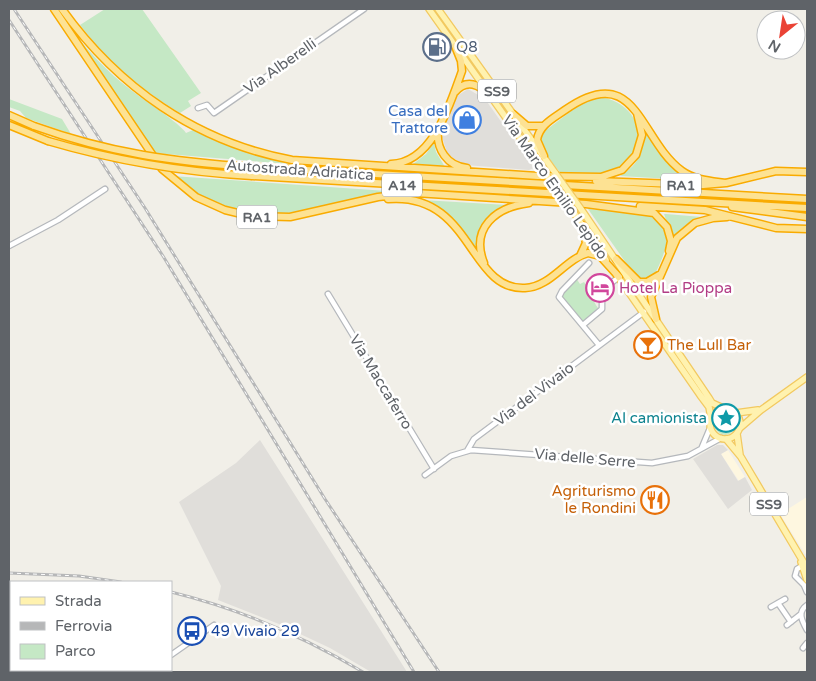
<svg xmlns="http://www.w3.org/2000/svg" width="816" height="681" font-family="'Varela Round',sans-serif">
<style>
.commercial{fill:#fef7e0}
.industrial{fill:#e0deda}
.green{fill:#c5e8c5}
.lines{fill:none;stroke-linecap:round;stroke-linejoin:round}
.minor-casing{stroke:#b5b8bc;stroke-width:7}
.major-casing{stroke:#f2c960;stroke-width:8}
.highway-casing{stroke:#f9ab00;stroke-width:9}
.minor{stroke:#fff;stroke-width:4.5}
.major{stroke:#fff2af;stroke-width:5.5}
.highway{stroke:#fde293;stroke-width:6}
.rail-casing{stroke:#b6b7b8;stroke-width:3}
.rail{stroke:#fff;stroke-width:1;stroke-dasharray:4;stroke-linecap:butt}
.major-bridge-casing{stroke:#f2c960;stroke-width:8;stroke-linecap:butt}
.highway-bridge-casing{stroke:#f9ab00;stroke-width:9;stroke-linecap:butt}
.major-bridge{stroke:#fff2af;stroke-width:5.5}
.highway-bridge{stroke:#fde293;stroke-width:6}
.labels{text-anchor:middle;stroke-width:5;stroke-linejoin:round;paint-order:stroke}
.shield{fill:#fff;stroke:#8f9295;stroke-width:1}
.shield-label{font-size:14px;font-weight:bold;fill:#5f6368}
.service-label{font-size:15px;fill:#4e5e75;stroke:#fff;text-anchor:start}
.street-label{font-size:15px;fill:#5f6368;stroke:#fff}
.shop-label{font-size:15px;fill:#366cbe;stroke:#fff;text-anchor:end}
.hotel-label{font-size:15px;fill:#b23c85;stroke:#fff;text-anchor:start}
.food-label{font-size:15px;fill:#c56008;stroke:#fff;text-anchor:start}
.culture-label{font-size:15px;fill:#0d838f;stroke:#fff;text-anchor:end}
.transit-label{font-size:15px;fill:#164399;stroke:#fff;text-anchor:start}
</style>
<rect width="100%" height="100%" fill="#f1efe8"/>
<path class="commercial" d="M728,450l17,27 -6,4 -18,-27z
M807,497v56l-2,1 -25,-40z"/>
<path class="industrial" d="M468,89l17,10 49,69 -5,2 -64,-5 -12,-7 -6,-6 -5,-15 5,-17 10,-24z
M260,440l61,96 86,136h-36l-41,-24 -51,-24 -61,-24 3,-14 -42,-84 57,-39z
M717,445h6l5,5 -7,4 17,27 7,-4 7,13 -24,19 -35,-50z"/>
<path class="green" d="M105,9h37l59,84 -13,8 3,5 -11,7c-40,-24 -72,-51 -100,-88z
M68,25c18,24 39,47 63,65 10,8 50,34 55,43l7,-3 45,19 51,15 -136,-11z
M601,97c42,7 52,56 15,72 -16,8 -37,3 -54,6 -8,-11 -25,-26 -21,-41l42,-32z
M9,99l53,20 9,15 -45,-16 -6,-7 -11,-4z
M645,130l24,34 19,16 -68,-4c21,-13 22,-24 25,-46z
M434,143l2,9 9,15 -33,-2 14,-11z
M172,176l215,15 1,2c-63,13 -132,39 -191,2 -9,-5 -17,-13 -25,-19z
M422,200l86,5c-20,9 -33,26 -30,48l-32,-39z
M588,209l58,5c33,12 19,39 8,62l-8,3 -10,-2z
M664,214h2l36,3 -20,11 -9,12z
M576,278l4,6 4,-2c7,8 8,18 14,26l-15,14 -22,-26z
M715 425a10 10 0 1 1 20 0a10 10 0 1 1-20 0Z"/>
<g class="lines">
<defs>
<path id="minor" d="M198,108l9,-3 7,8 150,-104
M9,246l49,-26 47,-31
M589,263l-27,28 -3,6 40,48
M328,294l106,175
M583,325l19,-16v-19l17,-13
M702,447l8,-19
M467,451l7,-12 170,-127
M425,475l26,-19 20,-6 181,13 36,-7 33,-18
M802,566l-5,3 -2,7 9,9 3,7
M778,603l13,19
M807,605c-10,7 -5,16 0,25
M771,607l14,-8
M787,625l14,-11
M803,648l4,-5
M171,655l43,-30
M146,672l4,-2"/>
<path id="major" d="M429,9l116,164
M438,9l118,165
M581,209l128,189 3,5 11,5
M572,210l34,50
M616,274l84,121 9,12 2,11
M710 424a15 15 0 1 1 30 0a15 15 0 1 1-30 0Z
M736,413l22,-3
M740,428l21,-18 46,-33
M737,434l3,21
M726,439l15,18 66,111
M801,562l6,18"/>
<path id="highway" d="M54,9l108,160 34,28 29,13 25,6 40,1 88,-20 37,-4 171,11 68,9 13,14 4,14 -2,10
M62,9c56,78 134,133 230,151l246,16 63,1 21,-7 14,-15 6,-20 -5,-22
M455,92c12,-14 24,-7 35,3
M513,114l14,12h16
M9,115l25,11
M9,125l39,16
M438,130c-2,19 9,36 29,38
M544,156l-7,-16c2,-15 17,-22 28,-30 72,-51 74,30 117,61 12,9 30,10 44,12
M391,164c42,-1 59,-60 71,-93l-1,-10 -6,-15
M253,167l554,32
M252,176l555,32
M596,181l107,4 23,-2 50,-12 31,1
M388,199c85,-7 80,92 137,89 26,-1 40,-29 63,-35l12,3 19,21
M640,206l65,4 71,18 31,1
M732,207l75,10
M580,256l6,-13 -4,-18
M616,259l23,23h8l12,-7
M484,263c-14,-35 12,-56 45,-60
M656,319l-5,-22 26,-59 18,-15 18,-5 14,-1"/>
</defs>
<use href="#minor" class="minor-casing"/>
<use href="#major" class="major-casing"/>
<use href="#highway" class="highway-casing"/>
<use href="#minor" class="minor"/>
<use href="#major" class="major"/>
<use href="#highway" class="highway"/>
<defs>
<path id="rail" d="M14,9l131,199 180,291 114,173
M9,20l154,236 251,416
M9,573l70,3 42,6
M171,592c69,17 132,44 192,80"/>
</defs>
<use href="#rail" class="rail-casing"/>
<use href="#rail" class="rail"/>
<defs>
<path id="major-bridge" d="M545,173l27,37
M556,174l25,35"/>
<path id="highway-bridge" d="M34,126c75,27 140,36 219,41
M48,141c68,20 134,31 204,35"/>
</defs>
<use href="#major-bridge" class="major-bridge-casing"/>
<use href="#highway-bridge" class="highway-bridge-casing"/>
<use href="#major-bridge" class="major-bridge"/>
<use href="#highway-bridge" class="highway-bridge"/>
</g>
<defs>
<symbol id="fuel-ring" viewBox="-11 -11 22 22"><circle r="9.5" fill="#fff" stroke="#5c6f8a" stroke-width="1.5"/><path d="M-5.5-6h7V0h2V4h1.3V-2.5L3-4.5l.8-.8L6-3V5H2.5V1h-1V6h-7ZM-4.2-4.7v3.2H.2V-4.7Z" fill="#5c6f8a"/></symbol>
<symbol id="shop-ring" viewBox="-11 -11 22 22"><circle r="9.5" fill="#fff" stroke="#3f7fe0" stroke-width="1.5"/><path d="M-5-2.5h2.3a2.7 3.5 0 0 1 5.4 0H5L5.5 6h-11ZM-1.5-2.5h3a1.5 2.3 0 0 0-3 0Z" fill="#3f7fe0"/></symbol>
<symbol id="hotel-ring" viewBox="-11 -11 22 22"><circle r="9.5" fill="#fff" stroke="#d1479c" stroke-width="1.5"/><path d="M-6-4.5h1.5V1H6V5H4.5V3h-9V5H-6ZM-4 0a1.8 1.8 0 1 1 3.6 0ZM.5 0V-2.5h3Q6-2.5 6 0Z" fill="#d1479c"/></symbol>
<symbol id="bar-ring" viewBox="-11 -11 22 22"><circle r="9.5" fill="#fff" stroke="#e8710a" stroke-width="1.5"/><path d="M-6-5H6L.8 .8V4.5H3.5V6h-7V4.5H-.8V.8Z" fill="#e8710a"/></symbol>
<symbol id="sight-ring" viewBox="-11 -11 22 22"><circle r="9.5" fill="#fff" stroke="#0f9aa8" stroke-width="1.5"/><path d="M0-6L1.8-2.2L6-1.7L2.9 1.2L3.7 5.4L0 3.3L-3.7 5.4L-2.9 1.2L-6-1.7L-1.8-2.2Z" fill="#0f9aa8"/></symbol>
<symbol id="restaurant-ring" viewBox="-11 -11 22 22"><circle r="9.5" fill="#fff" stroke="#e8710a" stroke-width="1.5"/><path d="M-5-6h1v4h1v-4h1v4h1v-4h1v5L-1.5 .5V6h-2V.5L-5-1ZM5-6V6H3V1.5H1.5Q1.5-4 5-6Z" fill="#e8710a"/></symbol>
<symbol id="bus-ring" viewBox="-11 -11 22 22"><circle r="9.5" fill="#fff" stroke="#1a4fb4" stroke-width="1.5"/><path d="M-5-6H5V4H4V6H2V4H-2V6H-4V4H-5ZM-3.5-4V0h7V-4ZM-3.5 1.2v1.5H-2V1.2ZM2 1.2v1.5H3.5V1.2Z" fill="#1a4fb4"/></symbol>
</defs>
<g fill-rule="evenodd">
<use href="#fuel-ring" x="421" y="31" width="32" height="32"/>
<use href="#shop-ring" x="451" y="104" width="32" height="32"/>
<use href="#hotel-ring" x="584" y="272" width="32" height="32"/>
<use href="#bar-ring" x="632" y="329" width="32" height="32"/>
<use href="#sight-ring" x="710" y="402" width="32" height="32"/>
<use href="#restaurant-ring" x="639" y="484" width="32" height="32"/>
<use href="#bus-ring" x="176" y="615" width="32" height="32"/>
</g>
<g class="labels">
<g class="shield">
<rect x="478" y="79.5" width="38" height="23" rx="4"/>
<rect x="382" y="173.5" width="40" height="23" rx="4"/>
<rect x="661" y="173.5" width="40" height="23" rx="4"/>
<rect x="237" y="205.5" width="40" height="23" rx="4"/>
<rect x="750" y="492.5" width="38" height="23" rx="4"/>
</g>
<g class="shield-label">
<text x="497" y="96">SS9</text>
<text x="402" y="190">A14</text>
<text x="681" y="190">RA1</text>
<text x="257" y="222">RA1</text>
<text x="769" y="509">SS9</text>
</g>
<g class="service-label">
<text x="456" y="52">Q8</text>
</g>
<g class="street-label">
<text transform="translate(280 66) rotate(-35)" y="5">Via Alberelli</text>
<text transform="translate(300 170) rotate(4)" y="5">Autostrada Adriatica</text>
<text transform="translate(555 187) rotate(55)" y="5">Via Marco Emilio Lepido</text>
<text transform="translate(381 382) rotate(59)" y="5">Via Maccaferro</text>
<text transform="translate(534 394) rotate(-37)" y="5">Via del Vivaio</text>
<text transform="translate(585 458) rotate(5)" y="5">Via delle Serre</text>
</g>
<g class="shop-label">
<text x="448" y="116">Casa del<tspan x="448" dy="17">Trattore</tspan></text>
</g>
<g class="hotel-label">
<text x="619" y="293">Hotel La Pioppa</text>
</g>
<g class="food-label">
<text x="667" y="350">The Lull Bar</text>
<text x="636" y="496" text-anchor="end">Agriturismo<tspan x="636" dy="17">le Rondini</tspan></text>
</g>
<g class="culture-label">
<text x="707" y="423">Al camionista</text>
</g>
<g class="transit-label">
<text x="211" y="636">49 Vivaio 29</text>
</g>
</g>
<rect width="816" height="681" fill="none" stroke="#5f6368" stroke-width="20"/>
<rect x="10" y="581" width="162" height="90" fill="#ffffff" stroke="#bfc1c3"/>
<rect x="20" y="597" width="25" height="8" fill="#fff2af" stroke="#bfc1c3"/>
<text x="55" y="606" font-size="15" fill="#5f6368">Strada</text>
<rect x="20" y="622" width="25" height="8" fill="#b6b7b8" stroke="#bfc1c3"/>
<text x="55" y="631" font-size="15" fill="#5f6368">Ferrovia</text>
<rect x="20" y="644" width="25" height="15" fill="#c5e8c5" stroke="#bfc1c3"/>
<text x="55" y="656" font-size="15" fill="#5f6368">Parco</text>
<g transform="translate(781 35) rotate(210)"><circle r="24" fill="#ffffff" stroke="#bfc1c3"/>
<path d="M0-4L9 19L0 12L-9 19Z" fill="#ea4335"/>
<text y="-8" font-size="14" font-weight="bold" text-anchor="middle" fill="#5f6368">N</text>
</g>
</svg>
